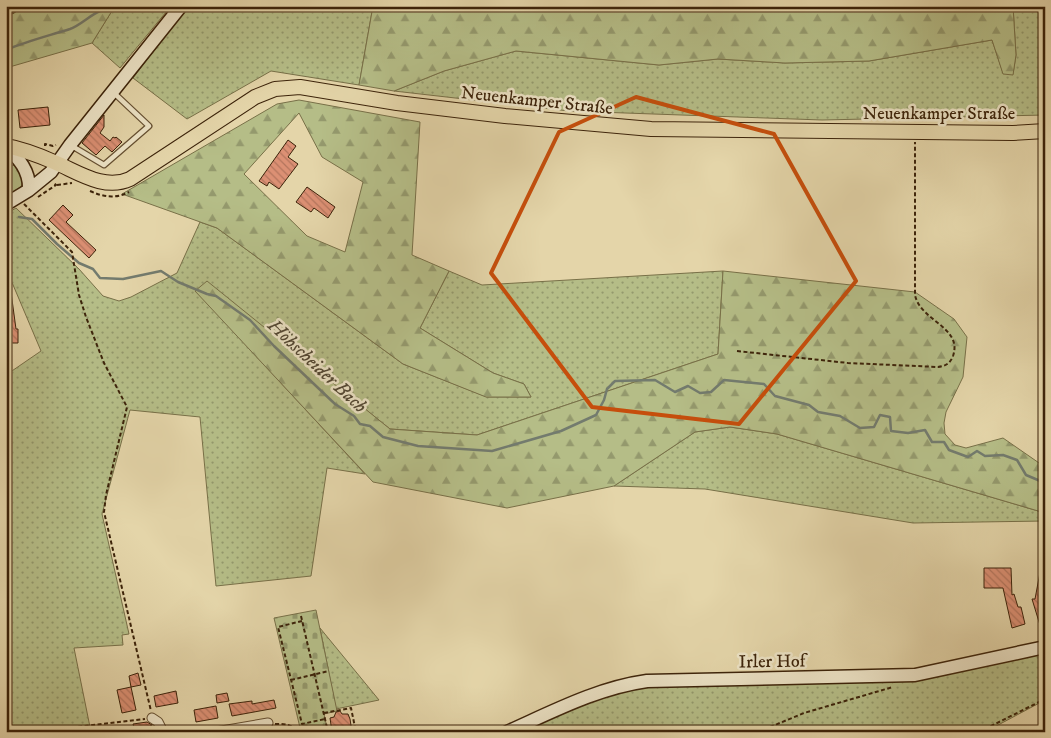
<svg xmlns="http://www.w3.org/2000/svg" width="1051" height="738" font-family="'IM FELL DW Pica',serif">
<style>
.grass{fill:url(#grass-dots);stroke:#787048}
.forest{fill:url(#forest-firs);stroke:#787048;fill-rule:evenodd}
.cemetery{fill:url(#cemetery-stones);stroke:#787048}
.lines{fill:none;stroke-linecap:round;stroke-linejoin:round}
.stream{stroke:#737b6e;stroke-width:2.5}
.building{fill:url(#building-back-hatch);stroke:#3c230a}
.lane-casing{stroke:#665032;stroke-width:7}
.street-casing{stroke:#665032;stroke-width:11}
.secondary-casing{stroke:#3c230a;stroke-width:15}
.primary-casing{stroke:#3c230a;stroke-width:16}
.path{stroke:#3c230a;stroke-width:2;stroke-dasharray:4 2.5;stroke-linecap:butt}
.lane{stroke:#ede4c7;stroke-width:4.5}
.street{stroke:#ede4c7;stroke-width:9}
.secondary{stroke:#ede4c7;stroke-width:12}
.primary{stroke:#e4d5a9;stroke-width:14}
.marked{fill:none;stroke:#c64e0c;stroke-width:4;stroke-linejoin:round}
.labels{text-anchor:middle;stroke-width:5;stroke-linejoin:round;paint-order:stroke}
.street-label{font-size:18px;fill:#3c230a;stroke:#ede4c7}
.water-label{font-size:19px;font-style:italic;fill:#534834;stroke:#ede4c7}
</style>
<defs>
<pattern id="grass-dots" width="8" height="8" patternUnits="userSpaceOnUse" patternTransform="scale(1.25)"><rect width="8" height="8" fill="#b5bd87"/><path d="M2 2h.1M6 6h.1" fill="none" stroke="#94996d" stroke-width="1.8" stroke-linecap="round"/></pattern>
<pattern id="forest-firs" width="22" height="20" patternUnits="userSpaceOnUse" patternTransform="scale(1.25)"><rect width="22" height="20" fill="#b5bd87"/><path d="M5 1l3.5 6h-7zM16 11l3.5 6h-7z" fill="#94996d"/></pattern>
<pattern id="cemetery-stones" width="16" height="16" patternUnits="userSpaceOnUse" patternTransform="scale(1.25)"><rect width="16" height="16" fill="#b5bd87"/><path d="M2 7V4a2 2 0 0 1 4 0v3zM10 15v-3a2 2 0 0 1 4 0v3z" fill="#94996d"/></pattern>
<pattern id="building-back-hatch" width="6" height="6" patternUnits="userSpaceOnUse" patternTransform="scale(1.25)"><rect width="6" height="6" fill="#dc9074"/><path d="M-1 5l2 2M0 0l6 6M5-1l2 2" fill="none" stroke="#b4755d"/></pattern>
</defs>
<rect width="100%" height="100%" fill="#e4d5a9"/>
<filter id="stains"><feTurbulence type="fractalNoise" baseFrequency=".004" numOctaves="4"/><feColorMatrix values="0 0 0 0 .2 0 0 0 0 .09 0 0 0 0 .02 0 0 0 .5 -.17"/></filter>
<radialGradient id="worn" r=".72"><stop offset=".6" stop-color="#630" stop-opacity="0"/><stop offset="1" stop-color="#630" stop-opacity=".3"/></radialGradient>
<path class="grass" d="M115,6h56l-51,62 -28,-25z
M188,6h185l-14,79 -88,-14 -84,48 -54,-41z
M1013,6h32v109l-223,5 -253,-9 -175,-20 50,-20 72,-20 143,14 59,-6 67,4 84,-2 123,-21 11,33 10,1 3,-19z
M16,208l63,61 24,27 16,5 12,-4 46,-24 23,-51 17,6 186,136 84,33h44l-7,-13 -31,-11 -73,-45 29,-57 33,14 241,-14 -5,83 -241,81 -87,-6 -183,-147 -11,9 169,183 -38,-6 -16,108 -95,10 -16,-169 -70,-7 -28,104 27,120 -7,1 1,10 -49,3 17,84h-85v-357l35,-24 -33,-78 -2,1v-60z
M730,427l47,7 268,79v8l-132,2 -208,-34 -91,-3 81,-54z
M320,628l59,72 -43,9z
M1045,651v49l-60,32h-469l93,-39 29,-6 257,-6 50,-6z"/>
<path class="forest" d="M6,6h109l-23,37 -86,25z
M373,6h640l3,49 -3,20 -10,-1 -11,-34 -123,21 -84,2 -67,-4 -59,6 -143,-14 -72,20 -50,20 -35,-6z
M299,100l121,22 -8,133 37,16 -29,57 73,45 31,11 7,13h-45l-83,-33 -186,-136 -95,-34 155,-90zM299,113l23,44 41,25 -18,70 -38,-16 -63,-62z
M6,163l9,3 9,12 -3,9 -15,9z
M723,271l192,21 39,27 13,18 -4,40 -17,35 -2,11 1,11 10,11 11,3 37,-10 39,27 3,-1v49l-268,-79 -47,-7 -35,5 -81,54 -107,22 -134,-26 -178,-191 12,-10 183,148 87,6 241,-81z"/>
<path class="cemetery" d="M316,610l21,101 -13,3 4,18h-27l-27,-114z"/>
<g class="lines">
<path class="stream" d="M6,50c21,-9 42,-14 64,-21 11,-4 20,-14 30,-18l1,-5
M19,217l13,2 25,25 22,19 14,6 7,9 23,1 38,-8 17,11 29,12 9,2 34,24 24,26 61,58 19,12 6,8 10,2 13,11 35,9 74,5 69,-20 35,-16 8,-15 3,-11 8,-8 40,-1 20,12 13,-6 12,7 11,-1 13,-12 40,4 11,12 34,9 9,7 22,4 20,12 14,-1 6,-12 10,2 1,14 17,2 17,-3 7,12h12l5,8 19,7 9,-6 8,5 18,-1 14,5 9,15 19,8"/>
</g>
<path class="building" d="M48,107l2,18 -30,3 -2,-18z
M104,115v12l-4,6 10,8 3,-4 2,1 1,-1 6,5 -10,10 -7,-6 -9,9 -14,-12z
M288,140l8,6 -8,11 10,7 -19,25 -10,-7 -2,4 -8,-5z
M307,187l28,20 -7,11 -14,-10 -3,4 -15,-10z
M63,205l10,10 -7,7 30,28 -7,8 -40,-38z
M6,285h4l6,44h2v14h-7v-10h-3v-16h-2z
M1041,567h4v68h-2l-11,-36h3z
M984,568h27l1,27 2,-1 4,13h3l4,17 -13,4 -9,-40h-19z
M138,673l3,12 -10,2 -2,-11z
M131,687l5,23 -14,3 -5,-23z
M176,691l2,12 -22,4 -2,-11z
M227,693l2,8 -12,2 -1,-8z
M274,700l2,8 -44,8 -3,-12 23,-3v3z
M216,706l2,12 -22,4 -2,-12z
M340,711l2,3h6l2,5 2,13h-20l-2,-14 4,-1 2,-5z
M147,722l5,3 -2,1 1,6 -16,-1 -2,-7z"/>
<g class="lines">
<defs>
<path id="lane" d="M72,146l32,19 45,-39 -35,-33"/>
<path id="street" d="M152,718l6,4 5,10
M216,732l52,-9"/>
<path id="secondary" d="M6,9l6,-3
M6,146c13,13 24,25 23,44
M6,204l23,-14 22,-18 19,-27 111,-139
M507,732c45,-20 90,-44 140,-51l268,-6 130,-28"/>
<path id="primary" d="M6,146c17,3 32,9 48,16 24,10 50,29 76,17l125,-82 20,-8 25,-2 97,16 108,13 146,13 362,4 32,-2"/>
</defs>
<use href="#lane" class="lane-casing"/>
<use href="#street" class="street-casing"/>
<use href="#secondary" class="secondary-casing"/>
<use href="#primary" class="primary-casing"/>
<path class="path" d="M45,146v-2l8,2 3,-1
M57,185l15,-2
M90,191c13,6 26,8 39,1
M38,197l18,-12 -2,-2
M24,204l48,48 7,43 7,22 18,46 23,44 -21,88 -2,17 47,199
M737,351l111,12 90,4c7,-1 12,-3 15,-11 10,-29 -33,-35 -38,-61v-153
M301,616l27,116
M302,621l-24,6 24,97 23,-5
M291,680l38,-9
M324,713l27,-5 5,24
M275,724c10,0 17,0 23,8
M33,732l112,-13
M758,732l46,-19 89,-26
M979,732l66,-33"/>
<use href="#lane" class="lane"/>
<use href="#street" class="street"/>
<use href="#secondary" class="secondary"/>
<use href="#primary" class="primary"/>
</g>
<path class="marked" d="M636,97l138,37 82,147 -117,143 -147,-17 -101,-134 68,-141z"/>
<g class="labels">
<g class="street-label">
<text transform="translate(537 100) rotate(6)" y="6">Neuenkamper Straße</text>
<text x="939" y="119">Neuenkamper Straße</text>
<text transform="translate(772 661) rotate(-1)" y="6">Irler Hof</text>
</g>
<g class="water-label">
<text transform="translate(318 365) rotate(43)" y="7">Höhscheider Bach</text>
</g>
</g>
<rect width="1051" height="738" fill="none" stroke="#e4d5a9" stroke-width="25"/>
<rect x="8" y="8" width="1036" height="723" fill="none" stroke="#3c230a" stroke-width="2.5"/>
<rect x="12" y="12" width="1026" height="713" fill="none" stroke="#3c230a"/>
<rect width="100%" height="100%" filter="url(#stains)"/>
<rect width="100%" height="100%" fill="url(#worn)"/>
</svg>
